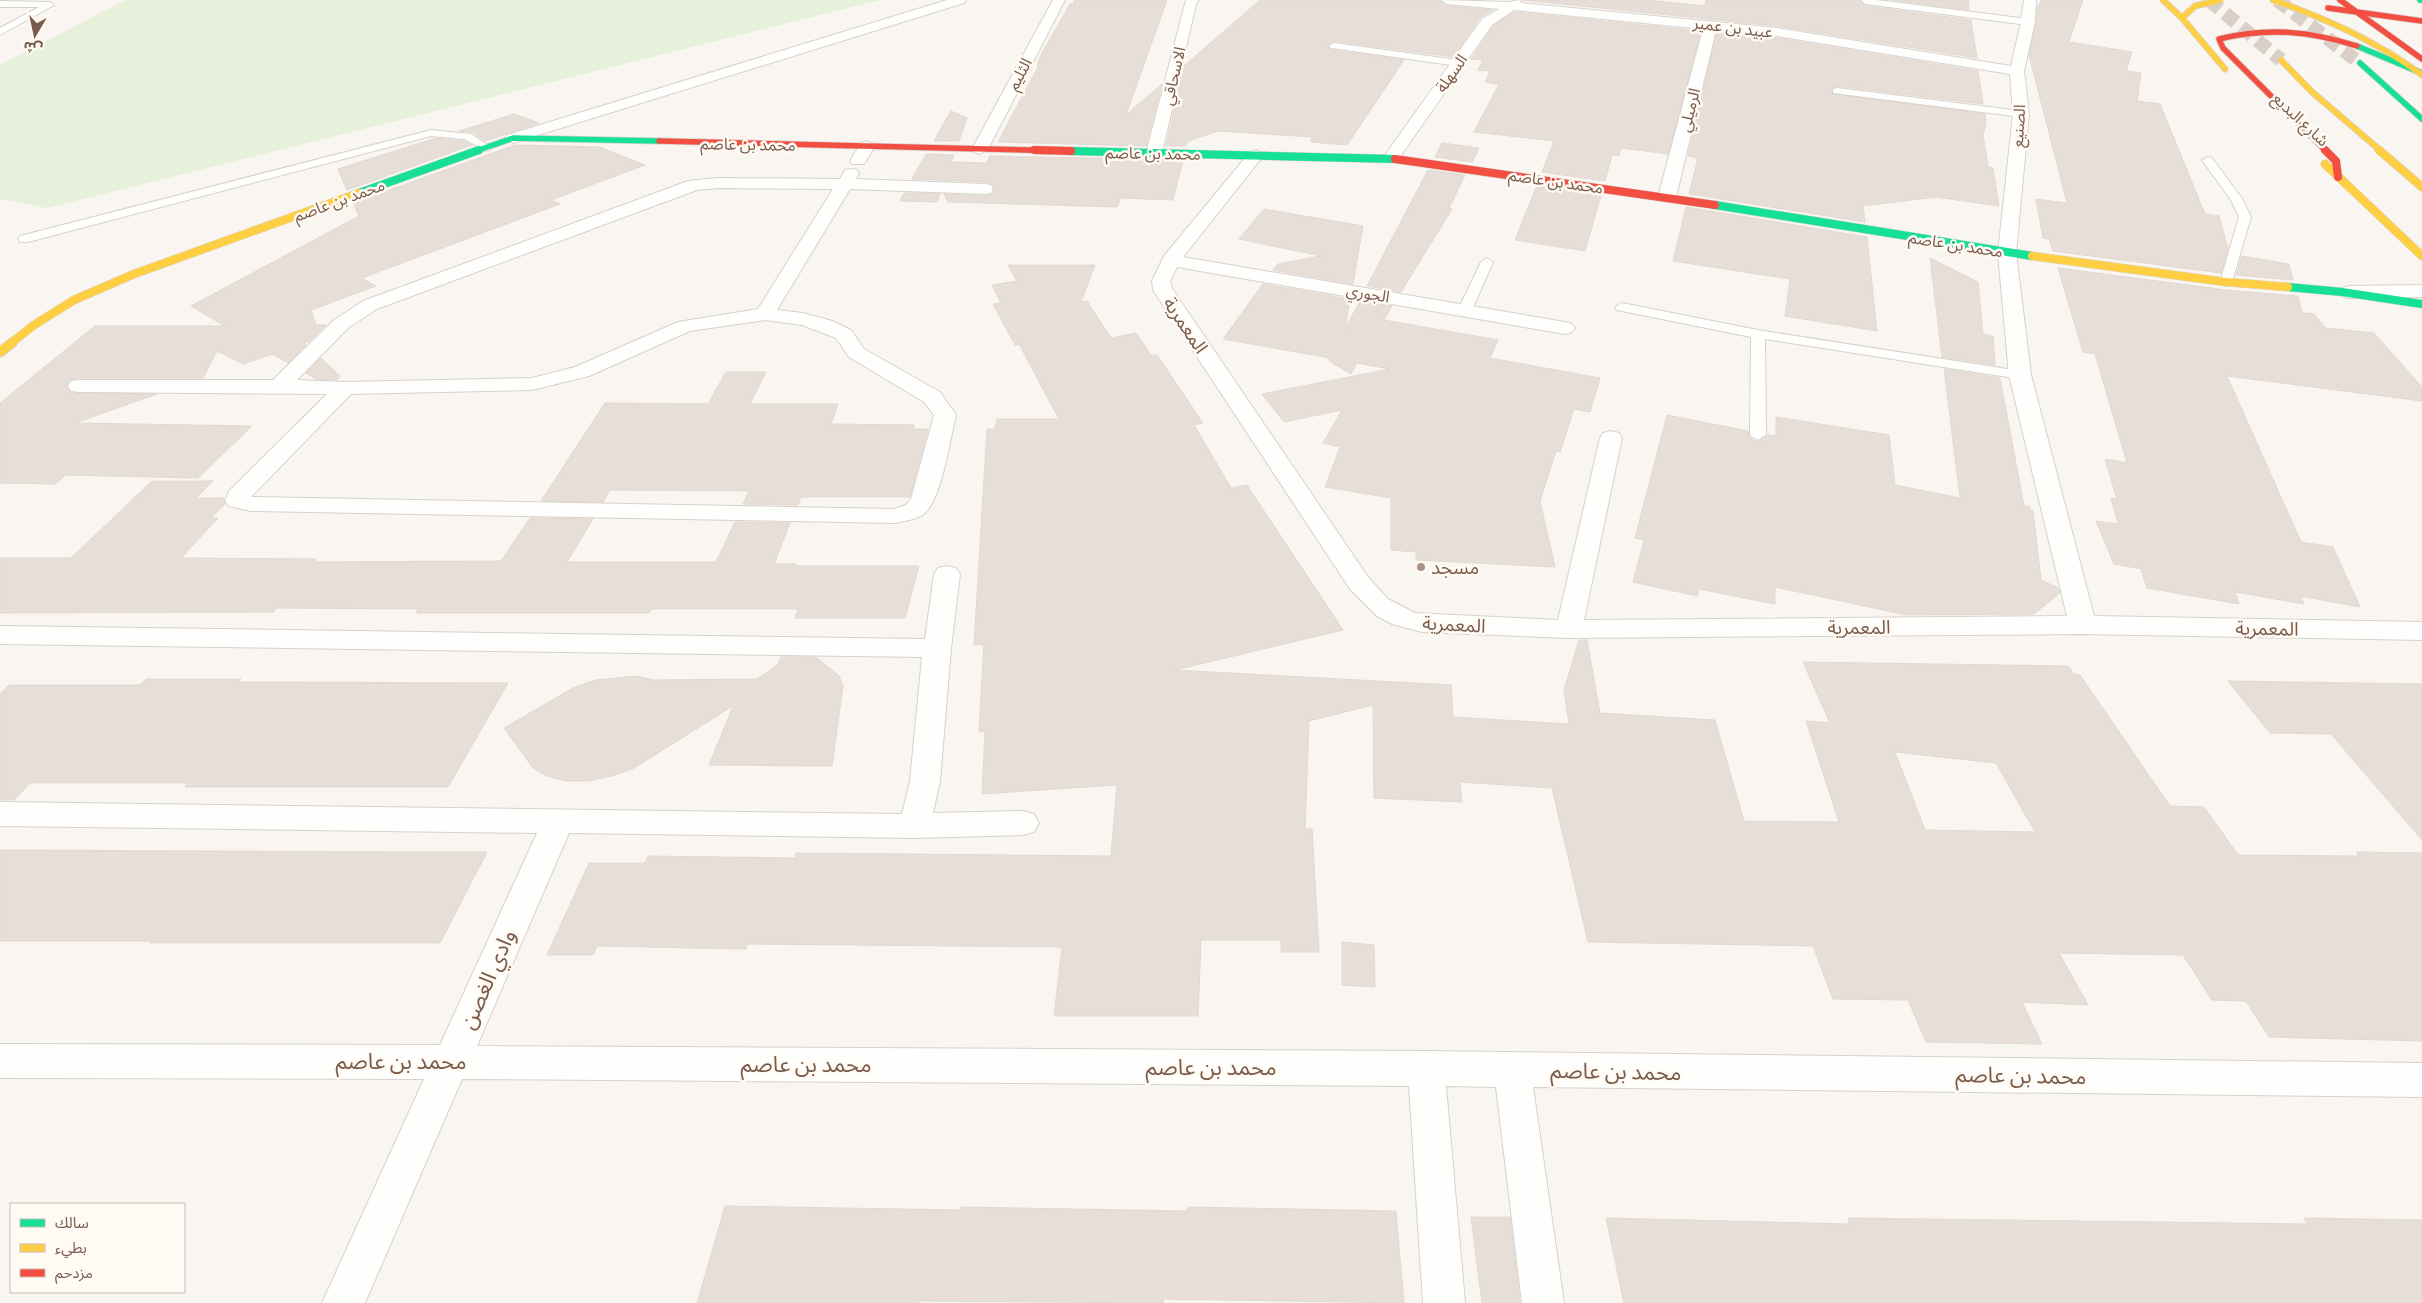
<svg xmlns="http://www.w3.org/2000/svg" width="2422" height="1303" font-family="'PT Sans Narrow','Noto Sans Arabic',sans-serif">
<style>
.green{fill:#e7f0db}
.building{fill:#e6ded7;stroke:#e2d8d2;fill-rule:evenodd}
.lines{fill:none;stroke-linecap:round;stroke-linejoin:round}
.highway-tunnel{stroke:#d9cfc7;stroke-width:14;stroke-dasharray:14 7;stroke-linecap:butt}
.lane-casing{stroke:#d7d1cb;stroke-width:2}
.street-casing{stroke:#d7d1cb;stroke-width:2}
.fast-far1-casing{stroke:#d9d2cb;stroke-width:7}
.fast-casing{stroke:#d9d2cb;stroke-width:9}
.slow-far2-casing{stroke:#d9d2cb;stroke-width:7}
.slow-far1-casing{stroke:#d9d2cb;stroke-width:9}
.slow-casing{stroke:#d9d2cb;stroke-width:11}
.jam-far1-casing{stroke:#d9d2cb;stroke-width:7}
.jam-casing{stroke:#d9d2cb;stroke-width:9}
.lane{fill:#fefefd;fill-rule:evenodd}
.street{fill:#fefefd;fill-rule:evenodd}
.fast-far1{stroke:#16e098;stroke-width:5.5}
.fast{stroke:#16e098;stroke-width:8}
.slow-far2{stroke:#ffcf43;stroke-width:5.5}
.slow-far1{stroke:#ffcf43;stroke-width:8}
.slow{stroke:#ffcf43;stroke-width:9}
.jam-far1{stroke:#f24e42;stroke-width:5.5}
.jam{stroke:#f24e42;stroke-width:8}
.poi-dot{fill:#a69286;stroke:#fffaf3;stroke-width:2}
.labels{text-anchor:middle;stroke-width:5;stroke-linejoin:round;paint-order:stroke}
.far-street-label{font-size:16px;fill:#7a5c4d;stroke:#fffaf3}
.street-label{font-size:19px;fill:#7a5c4d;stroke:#fffaf3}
.poi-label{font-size:19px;fill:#7a5c4d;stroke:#fffaf3;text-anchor:start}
.near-street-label{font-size:22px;fill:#7a5c4d;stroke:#fffaf3}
</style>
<rect width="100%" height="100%" fill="#f9f5f0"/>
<path class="green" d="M125,0h755l-833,208 -47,-9v-134z"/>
<path class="building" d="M1075,0h92l-41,115 36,-31 -16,62 -148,-4 41,-77h-2l5,-12 28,-49h3z
M1260,0h179l8,6 46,4 -13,8 -27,39 -119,-16 -6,3 3,6 73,10 -57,85 -36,-3 1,-5 -94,-6 -30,10 -2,5h-20l18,-80z
M1522,0h123l60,6 1,-6h153l6,6 106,14 6,38 -200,-32z
M1892,0h76l1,10z
M2041,0h42l-14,42 63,10 -6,19 15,2 -4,28 23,3 45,110 14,2 9,33 -7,24 -168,-22 -4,-12 -6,-1 -7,-39 31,4 -38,-148 8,-46z
M1514,12l187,19 -33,123 -47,-6 -2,8 -7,-1 -7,26 -63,-9 12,-31 -80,-9 25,-48 -14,-2 5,-11 -12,-1 5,-10 -12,-1 22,-33z
M1717,32l60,6 201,33 5,33 -146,-18 -5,2 -1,5 154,21 1,10 -3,10 5,33 5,1 6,38 -63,-9 -73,9 2,16 -176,-28 9,-36 -10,-2z
M951,111l16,7 -8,23h-25z
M514,114l25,9 -54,18 -13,-9 -13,-1z
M436,138l27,3 9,4 -125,45 -9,-21z
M1442,143l37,5 -7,14 -37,-5z
M515,145l84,2 46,18 -94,35 9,4 -198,74 14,8 -65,24 5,15h10l-16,16 -6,2 2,2 -18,18 -15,-9 -30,10 -26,-13 -14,27h-124l-10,2 -3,7 5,6 86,1 -82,29 177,3 -54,52 -132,-3 -11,9 -55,-1v-80l95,-77h130l-34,-20 168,-90 -6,-13z
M926,154l28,1 -3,7 36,1 3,-7 193,4 -10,40 -52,-2 -4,9 -169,-5 -4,-8 41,2 8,-2 2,-6 -4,-5 -6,-1 -73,-3z
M1428,170l37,5 -16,33 3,1 -51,83 -34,-6z
M1537,185l64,10 -16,56 -70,-11z
M904,193l36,1 -3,8 -37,-1z
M1686,207l181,30 10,94 -92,-15 5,-37 -117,-18z
M1264,209l99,17 -10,58 -80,-14 5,-6 43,-8 -82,-17z
M2242,256l47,8 4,16 -57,-5z
M1930,258l48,24 5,52 10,2 2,29 -53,-8z
M1008,265h87l-14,37 6,-1 24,37 25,-5 15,22h6l46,68 -9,2 37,63 16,-3 96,145 -168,40 276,15 2,32 116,7 -5,-34 15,-50h8l13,73 115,7 29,101 95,1 -33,-101 24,2 -27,-61 265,4 6,8 6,1 90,131 34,1 34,48 121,1 -3,-4 66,1v188l-153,-4 -23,-36 -34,-1 -29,-45 -124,-2 29,52 -66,-3 20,42 -116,-2 -18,-42 -75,-1 -20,-53 -225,-4 -36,-154 -92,-6 2,20 -88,-4 -1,-93 -64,16 -4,108h7l7,123h-38v-12h-80l-3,76h-144l8,-69 -315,-3 -1,5 -149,-3 -4,9h-46l42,-92h56l3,-7 147,2 1,-5 315,3 6,-71 -135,9 3,-63 -6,1 5,-88 -10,1 13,-216h8l2,-10h62l-40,-75 -4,1 -22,-41 8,-1 -9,-18 25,-4zM1895,752l101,11 39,69 -110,-2z
M2058,268l168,22 72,6 4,17 12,1 12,14 48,5 48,54v14l-195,-25 74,166 32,5 27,60 -60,-11 4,8 -69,-12 4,12 -92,-16 -6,-19 -27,-5 -18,-43 22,3 -7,-26 6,1 -12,-40 22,4 -32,-109 -12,-2z
M1263,284l87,15 -5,30 15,-28 32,5 -8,14 114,20 -8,18 110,20 -10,34 -16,-3 -14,43 -4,-1 -16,50 15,66 -139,-7v-8l-25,-2v-52l-66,-11 15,-40 -17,-4 19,-33 -58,12 -22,-28 128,-25 -33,-6 -6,11 -22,-13 1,-3 -107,-19z
M321,358l19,18 -3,4 -21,-1 -10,-6z
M1944,369l56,9 24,128 6,1v4h3l8,69 17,8 2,5 -26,21 -127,1 -132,-28v17l-76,-15 -2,7 -64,-14 11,-42 -9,-2 32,-123 81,16 1,6 8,5 11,-7 8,1v-19l113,18 6,50 65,13z
M726,372h40l-16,32h88l-7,20 83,1 -1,4h15l-18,68h-109l-3,8 -55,-1 6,-13 -139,-1 -7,12 -62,-1 64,-98 103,1z
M152,481h61l-17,17h28l1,6 -14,14h7l-37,40 135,1 -2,3 187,-1 29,-43 63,1 -26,43h149l19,-40 55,1 -16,41h22l-1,2h124l-14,52h-110l3,-9h-147l-2,4h-233l3,-4 -143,-1 -2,4 -274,1v-55h71z
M781,657h35l23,19 4,10 -11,80 -123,-1 24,-59 -99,62 -22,8 -24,5h-22l-19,-5 -14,-8 -29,-40 69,-40 22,-8 42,-4 16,4 104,-1 21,-14z
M146,679h95l-3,3 270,1 -60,104h-263l3,-4h-158l-16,17h-14v-106l9,-9h131z
M2228,681l194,3v156l-91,-106 -61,-1z
M0,850l402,2h85l-47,91h-290l1,-2h-151z
M1342,942l32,3 1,42 -33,-2z
M725,1206l236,4v-3l226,4 1,-4 208,4 8,92 -240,-4 -1,4 -244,-2 -1,2h-221z
M1471,1217h39l10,86h-38z
M1606,1218l243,6 -1,-6 460,6 -4,-6 118,2v83h-798z"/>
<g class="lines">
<path class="highway-tunnel" d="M2209,0l72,60
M2277,0l83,63"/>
<defs>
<path id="lane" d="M1861,0h16l151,19 4,3 -4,3 -163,-21z
M0,1l50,1 4,3 -54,30v-7l39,-21h-39z
M1334,43l124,17 5,3 -5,3 -127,-18 -2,-2z
M1837,88l184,23 5,3 -5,3 -188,-24v-4z
M431,130l40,4 21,14 -5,3 -23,-12 -33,-3 -403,106h-8l-2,-3 2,-3z
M2208,157l4,1 31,42 8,17 -19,65 -6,4 -6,-4 19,-65 -8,-17 -29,-40z
M1487,258l6,4 -21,48 -7,4 -5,-1 -2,-3 23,-48z
M1622,303l136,27 262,41 7,4 -7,4 -255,-40 1,96 -8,5 -8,-5 1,-98 -134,-27 -2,-3z"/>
<path id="street" d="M947,0h19l-2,3 -445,138 -6,2 -8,-5 2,-3z
M1053,0h12l-77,149 -8,5 -6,-2 -2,-3z
M1186,0h13l-3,4 -34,149 -8,5 -8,-5z
M1441,0l68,2 10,-2 3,3 255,25 234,38 10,-44 3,-22h12l-1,22 -11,49 5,43 -13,139 15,122 63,241 328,6v18l-339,-6 -514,4 -147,-6 -30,-8 -15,-8 -27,-27 -197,-299 -1,-9 12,-25 86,-104 6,-2 8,5 -81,102 382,65 7,2 3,4 -3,4 -7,2 -388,-67 -7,14 3,9 195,287 20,22 27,14 143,7 42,-182 3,-5 8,-2 8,2 3,5 -38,182 483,-4 -58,-241 -11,-122 15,-139 -3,-40 -233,-38 -61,-6 -40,167 -3,4h-12l-3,-4 45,-168 -189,-19 -22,15 -95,136h-12l-2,-3 99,-139 17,-10 -52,-5z
M867,141l8,5 -11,18h-12l-2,-3 11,-18z
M851,169l6,1 2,4 -3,5 129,5 6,1 2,4 -2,4 -6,1 -135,-5 -73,121 26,3 29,8 19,9 13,19 76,43 16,23c-6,24 -14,82 -31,98 -6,6 -21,8 -29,10l-645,-12 -22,-5 -4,-5 4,-10 98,-97 -248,-2 -8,-1 -3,-5 3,-5 8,-1h194l61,-60 29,-19 325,-120 30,-3 122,1 5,-9zM718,188l115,1 -75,120 -80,13 -103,45 -43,11 -187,4 -48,-2 51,-52 29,-19 320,-119zM765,320l37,5 34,13 13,19 75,45 10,13 -23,84 -5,6 -12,4 -643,-12 100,-103 181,-4 57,-14 101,-45z
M2422,285v12l-73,1 -7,-2 -3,-4 3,-4 7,-2z
M947,566l9,2 4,6 -9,74 -11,133 -7,32 90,-2 11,3 5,9 -5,9 -11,3 -108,3 -346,-5 -92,213 949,5 996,12v34l-889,-10 31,216h-42l-26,-216 -50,-1 19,217h-42l-14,-217 -947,-7 -97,224h-43l102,-224 -424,-1v-34l440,1 97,-212 -537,-7v-24l902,12 8,-33 12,-124 -922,-13v-18l925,13 9,-65 4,-6z"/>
<path id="fast-far1" d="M2420,0h2
M2357,46l62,26
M2360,63l62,56
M476,151l37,-13 146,3
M1071,151h14"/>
<path id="fast" d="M1071,151l324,8
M359,193l120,-43
M1715,205l317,51
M2288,287l54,5 80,12"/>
<path id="slow-far2" d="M2163,0l19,18 43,51
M2273,0c54,19 103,41 149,75
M2182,18l13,-12 25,-6
M2281,60l30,31 70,60"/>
<path id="slow-far1" d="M2379,150l43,37
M2325,164l97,92
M2032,256l194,26 62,5
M10,344l24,-19 40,-25 60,-26 225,-81"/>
<path id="slow" d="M0,352l12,-9"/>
<path id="jam-far1" d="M2340,0l82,59
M2328,8l94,13
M659,141l412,10
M2326,151l-103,-103 -4,-9c48,-12 91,-8 138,7"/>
<path id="jam" d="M1034,150l37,1
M2325,150l11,11 2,16
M1395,159l320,46"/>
</defs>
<use href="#lane" class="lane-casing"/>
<use href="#street" class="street-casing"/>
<use href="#fast-far1" class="fast-far1-casing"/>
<use href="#fast" class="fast-casing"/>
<use href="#slow-far2" class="slow-far2-casing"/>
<use href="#slow-far1" class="slow-far1-casing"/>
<use href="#slow" class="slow-casing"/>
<use href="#jam-far1" class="jam-far1-casing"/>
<use href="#jam" class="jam-casing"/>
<use href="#lane" class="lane"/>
<use href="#street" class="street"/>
<use href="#fast-far1" class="fast-far1"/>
<use href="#fast" class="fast"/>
<use href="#slow-far2" class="slow-far2"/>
<use href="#slow-far1" class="slow-far1"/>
<use href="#slow" class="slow"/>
<use href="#jam-far1" class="jam-far1"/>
<use href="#jam" class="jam"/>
</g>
<circle class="poi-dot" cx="1421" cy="567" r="5"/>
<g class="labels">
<g class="far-street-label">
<text transform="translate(1733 27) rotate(7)" y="6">عبيد بن عمير</text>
<text transform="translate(1451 73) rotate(-55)" y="6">السهلة</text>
<text transform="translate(1019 74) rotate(-62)" y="6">الثليم</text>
<text transform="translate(1173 76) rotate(-77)" y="6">الاسحاقي</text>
<text transform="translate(1689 110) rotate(-76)" y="6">الرميلي</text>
<text transform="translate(2301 119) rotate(43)" y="6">شارع البديع</text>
<text transform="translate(2018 126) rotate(-87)" y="6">الصنيع</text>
<text transform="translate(748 144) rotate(1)" y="6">محمد بن عاصم</text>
<text transform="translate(1153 153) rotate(1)" y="6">محمد بن عاصم</text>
<text transform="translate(1556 181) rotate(8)" y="6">محمد بن عاصم</text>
<text transform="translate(339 200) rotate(-20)" y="6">محمد بن عاصم</text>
<text transform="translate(1956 244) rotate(9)" y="6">محمد بن عاصم</text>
<text transform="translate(1368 293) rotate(10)" y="6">الجوري</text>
</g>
<g class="street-label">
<text transform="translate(1186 325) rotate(56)" y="7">المعمرية</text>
<text transform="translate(1454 624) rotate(3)" y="7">المعمرية</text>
<text x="1859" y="634">المعمرية</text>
<text transform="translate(2267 628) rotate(1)" y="7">المعمرية</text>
</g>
<g class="poi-label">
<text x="1431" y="574">مسجد</text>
</g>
<g class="near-street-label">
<text transform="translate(487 979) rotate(-66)" y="8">وادي الغصن</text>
<text x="401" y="1069">محمد بن عاصم</text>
<text x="806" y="1072">محمد بن عاصم</text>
<text x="1211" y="1075">محمد بن عاصم</text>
<text transform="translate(1616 1071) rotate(1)" y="8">محمد بن عاصم</text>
<text transform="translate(2021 1075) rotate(1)" y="8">محمد بن عاصم</text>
</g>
</g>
<rect x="10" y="1203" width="175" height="90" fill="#fffaf3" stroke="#cabbb1"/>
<rect x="20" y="1219" width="25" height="8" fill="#16e098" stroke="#cabbb1"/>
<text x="55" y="1228" font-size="15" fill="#7a5c4d">سالك</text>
<rect x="20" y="1244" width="25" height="8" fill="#ffcf43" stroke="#cabbb1"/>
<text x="55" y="1253" font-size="15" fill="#7a5c4d">بطيء</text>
<rect x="20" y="1269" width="25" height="8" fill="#f24e42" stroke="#cabbb1"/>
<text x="55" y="1278" font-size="15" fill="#7a5c4d">مزدحم</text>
<g transform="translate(35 35) rotate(189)" stroke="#fffaf3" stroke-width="4" paint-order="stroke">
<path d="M0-4L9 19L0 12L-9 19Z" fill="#7a5c4d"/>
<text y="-8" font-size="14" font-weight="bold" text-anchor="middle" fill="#7a5c4d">ش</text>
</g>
</svg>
